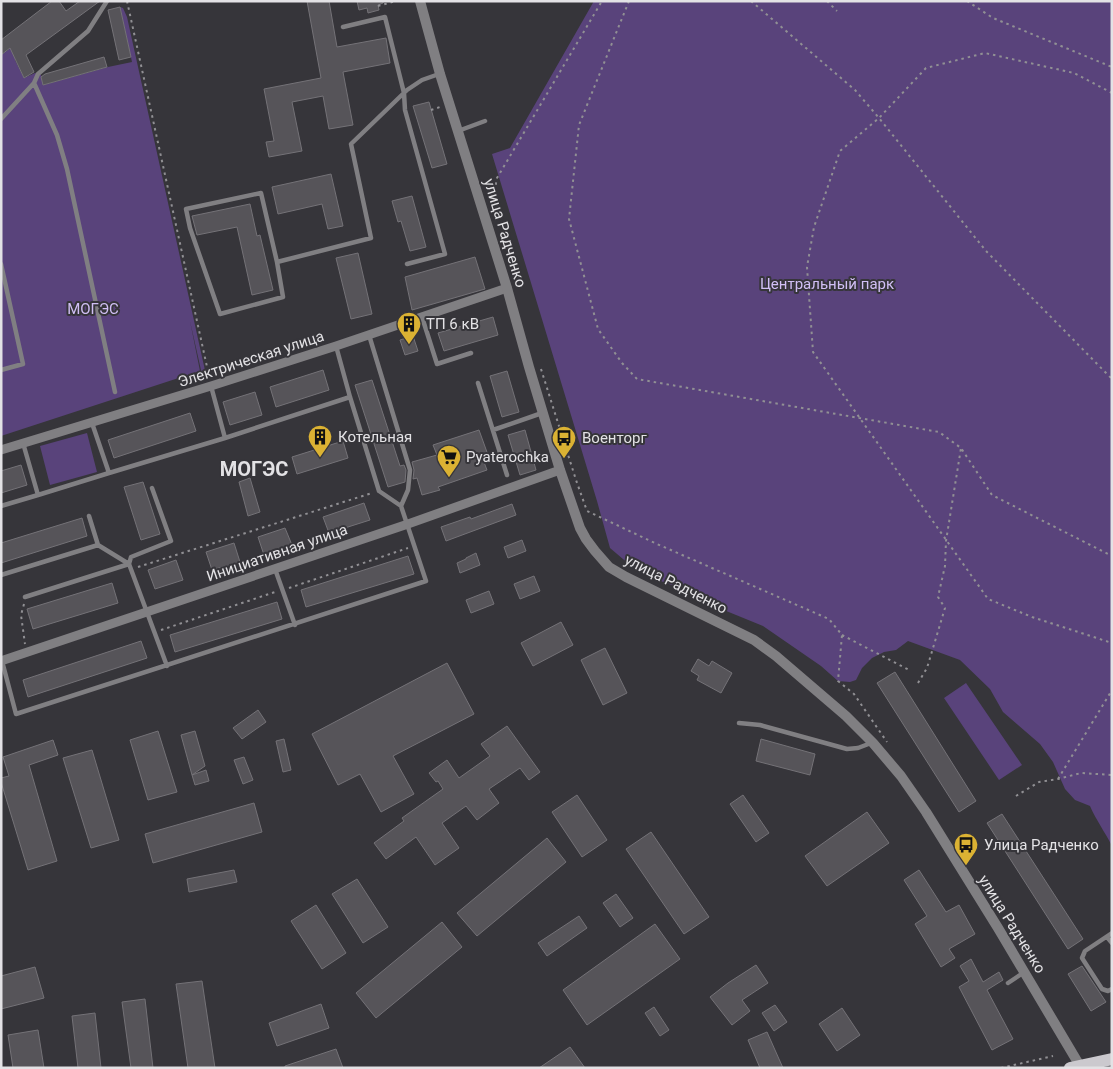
<svg xmlns="http://www.w3.org/2000/svg" width="1113" height="1069" font-family="Roboto,sans-serif">
<style>
.green{fill:#59437b}
.building{fill:#565459;stroke:#747277}
.lines{fill:none;stroke-linecap:round;stroke-linejoin:round}
.path{stroke:#919094;stroke-width:2;stroke-dasharray:2.5 4;stroke-linecap:butt}
.service{stroke:#807f82;stroke-width:4.5}
.minor{stroke:#807f82;stroke-width:9}
.tertiary{stroke:#807f82;stroke-width:10}
.primary{stroke:#cbc9ce;stroke-width:12}
.labels{text-anchor:middle;stroke-width:4;stroke-linejoin:round;paint-order:stroke}
.street-label{font-size:15px;fill:#e3e2e5;stroke:#36353a}
.park-label{font-size:15px;fill:#d1bff5;stroke:#36353a}
.poi-label{font-size:15px;fill:#e3e2e5;stroke:#36353a;text-anchor:start}
.district-label{font-size:20px;font-weight:bold;fill:#e3e2e5;stroke:#36353a}
</style>
<rect width="100%" height="100%" fill="#36353a"/>
<path class="green" d="M594,1h518v845c-7,-14 -16,-26 -22,-40l-15,-6 -10,-11 -12,-27 -13,-18 -37,-32 -13,-23 -30,-29 -52,-19 -12,9 -12,2 -12,6 -10,10 -6,12 -6,2 -12,-1 -17,-15 -58,-40 -49,-20 -34,-18 -28,-10 -22,-13 -20,-17 -13,-47 -105,-347 18,-6z
M120,7l3,1 4,9 79,358 -3,4 -13,-58 10,50 -199,65v-381l17,-12 -3,17 9,18 11,-5 6,2 2,10 65,-18 24,-5z
M87,433l10,39 -47,13 -10,-39z
M966,683l56,82 -23,15 -55,-82z"/>
<path class="building" d="M52,1h7l7,10 14,-10h20l-74,54 8,17 -10,6 -14,-30 -9,7v-15z
M307,1h22l8,46 49,-9 4,25 -47,9 10,53 -24,4 -6,-33 -31,6 10,49 -33,6 -3,-15 8,-1 -10,-52 57,-11z
M357,1h26v2l-5,2 1,5 -11,3 -1,-5 -8,2z
M120,7l11,50 -12,3 -11,-50z
M104,57l3,10 -64,18 -2,-8 4,-3z
M429,102l18,62 -15,4 -19,-62z
M331,174l12,52 -15,3 -6,-25 -44,10 -6,-27z
M412,196l14,51 -16,4 -9,-30 -3,1 -6,-21z
M250,204l7,32 3,-1 13,55 -21,5 -15,-68 -40,8 -5,-19z
M358,253l14,61 -21,5 -15,-61z
M475,257l10,32 -73,21 -7,-33z
M493,317l5,18 -54,16 -6,-18z
M413,336l5,15 -13,4 -5,-15z
M323,370l6,20 -53,17 -6,-20z
M507,371l12,41 -17,5 -12,-41z
M372,380l28,86 4,-1 2,5 -1,12 -17,5 -33,-102z
M255,392l7,23 -32,10 -7,-23z
M190,413l6,18 -82,27 -6,-18z
M479,430l9,25 -6,2 5,13 -49,17 2,3 -18,5 -5,-17 -4,1 1,-9 -2,-8 25,-7 -4,-10z
M525,430l11,40 -16,5 -12,-40z
M343,441l5,17 -51,16 -5,-17z
M21,465l6,20 -26,8v-22z
M250,478l10,34 -12,4 -9,-34z
M143,482l17,52 -19,6 -17,-53z
M364,503l6,17 -41,13 -6,-16z
M512,504l4,11 -70,26 -5,-14 29,-10 1,2z
M82,518l5,18 -86,27v-20z
M285,528l7,17 -28,10 -6,-18z
M522,540l4,11 -18,7 -4,-11z
M234,543l6,19 -28,8 -6,-18z
M476,553l4,12 -20,8 -3,-10 9,-4v-1z
M408,556l6,18 -108,33 -5,-17z
M176,560l7,20 -28,9 -7,-19z
M534,576l6,15 -20,8 -6,-15z
M112,583l6,20 -85,26 -6,-20z
M489,591l5,13 -23,9 -5,-13z
M277,602l5,17 -107,33 -5,-17z
M561,622l12,23 -40,21 -12,-23z
M141,641l6,17 -119,39 -5,-17z
M605,648l22,45 -24,12 -22,-45z
M698,659l11,7 3,-5 20,12 -11,20 -24,-13 2,-4 -8,-5z
M447,663l27,51 -81,42 21,38 -33,18 -21,-38 -22,11 -26,-51z
M895,672l81,129 -17,11 -82,-129z
M258,710l8,12 -24,17 -9,-11z
M507,726l33,46 -11,8 -9,-12 -31,21 10,14 -22,17 -11,-14 -24,17 17,25 -24,17 -19,-28 -30,22 -12,-16 30,-22 -2,-3 41,-29 -5,-8 -2,1 -7,-9 18,-13 12,18 31,-22 -9,-12z
M158,731l19,61 -29,8 -18,-60z
M195,731l10,35 -13,9 -11,-40z
M284,739l7,31 -8,2 -7,-31z
M761,739l54,15 -5,21 -54,-14z
M53,740l5,15 -29,10 28,96 -29,9 -27,-88v-4l8,-2 -6,-19z
M92,750l27,90 -28,8 -28,-90z
M244,757l9,23 -10,4 -9,-24z
M206,770l3,11 -14,4 -3,-10z
M577,795l30,45 -25,17 -30,-45z
M743,795l26,38 -13,9 -26,-38z
M254,803l8,29 -109,31 -8,-29z
M867,812l22,31 -62,43 -22,-30z
M1002,814l81,125 -15,10 -81,-126z
M651,832l58,85 -25,17 -58,-85z
M547,838l19,24 -89,74 -20,-23z
M234,870l3,12 -48,10 -2,-13z
M919,870l27,42 13,-7 16,29 -26,15 6,9 -14,9 -26,-43 12,-8 -23,-36z
M357,879l31,48 -25,16 -31,-49z
M616,894l17,24 -13,9 -17,-24z
M316,905l30,48 -24,16 -31,-48z
M579,916l8,12 -40,28 -9,-13z
M442,922l20,25 -86,71 -20,-25z
M655,924l25,35 -93,66 -24,-35z
M971,959l12,23 16,-10 4,8 -16,10 26,49 -21,11 -33,-63 10,-6 -9,-15z
M756,965l12,18 -26,17 8,11 -18,14 -22,-28 18,-14z
M1082,966l24,36 -15,9 -23,-37z
M35,967l9,31 -43,11v-33z
M202,981l13,87h-27l-12,-84z
M145,999l8,69h-22l-9,-66z
M321,1004l8,24 -52,18 -8,-23z
M775,1005l12,17 -13,9 -12,-18z
M654,1007l15,23 -9,6 -15,-23z
M842,1008l18,27 -23,16 -18,-27z
M95,1013l6,55h-23l-6,-52z
M38,1030l6,38h-31l-5,-33z
M767,1032l16,36h-23l-12,-28z
M570,1047l15,21h-46z
M336,1049l7,19h-58v-2z"/>
<g class="lines">
<path class="path" d="M127,1l82,375
M629,1l-50,124 -10,94 29,110 24,34 15,16 302,53 22,16 31,47 120,61
M751,1l104,89 24,28 107,133 126,128
M827,1l10,10
M967,1l26,17 119,49
M378,6l18,-5
M1112,93l-38,-20 -89,-20 -59,15 -47,50 -39,33 -26,76 -7,40 6,85 175,247 44,18 80,26
M431,110l9,-3
M492,204l5,-26 105,-177
M541,369l35,111 11,31 70,33 172,75 13,16 -4,46 16,13 33,48
M138,567l234,-74
M289,588l119,-40
M24,604l-3,11 4,29
M161,630l114,-38
M842,635l69,36
M918,683l9,-15 18,-60 -7,-11 7,-31 1,-25 15,-93
M1058,779l54,-89
M1016,796l23,-14 19,-3 23,-6 31,2
M1001,1068l52,-12"/>
<path class="service" d="M343,27l42,-10 19,76 1,17 40,144 -38,10
M34,83l23,52 10,34 48,223
M1,119l33,-36 4,-9 50,-43 19,-30
M458,131l27,-10
M277,262l-16,-69 -75,16 4,19 30,86 63,-17 -6,-35 94,-24 -20,-94 56,-54 15,-10 17,-6
M1,264l22,100 -22,6
M422,317l15,47 34,-11
M369,335l41,135 -2,20 -7,16
M478,383l29,92
M211,386l14,52 125,-41
M92,423l17,50 116,-35
M493,430l49,-17
M38,495l71,-22
M1,506l37,-11 -15,-52
M89,516l9,29 31,19 2,-7 40,-16 -19,-53
M275,569l20,56
M1,575l97,-30
M25,597l104,-33 38,102
M2,661l14,53 410,-133 -25,-75 -22,-15 -29,-94 -14,-51
M739,723l21,2 87,24 11,-1 13,-5
M1112,933l-27,18 -3,7 20,31 6,2 4,-2
M1107,937l5,6
M1008,983l15,-10"/>
<path class="minor" d="M1,450l210,-64 125,-40 171,-58
M1,661l407,-137 152,-54"/>
<path class="tertiary" d="M420,1l20,73 67,214 22,79 31,103 20,58 6,11 9,12 14,16 17,10 128,63 22,16 70,60 27,27 28,33 25,36 72,116 82,138"/>
<path class="primary" d="M1070,1068l42,-9"/>
</g>
<defs>
<symbol id="building-pin" viewBox="-11 -11 22 30"><path d="M0 17L-7.5 6A9.5 9.5 0 1 1 7.5 6Z" fill="#dbb233" stroke="#36353a"/><path d="M-4-6H4V6H1V3H-1V6H-4ZM-2.5-4.3h1.7v1.8h-1.7ZM.8-4.3h1.7v1.8H.8ZM-2.5-1h1.7V.8h-1.7ZM.8-1h1.7V.8H.8Z" fill="#111"/></symbol>
<symbol id="bus-pin" viewBox="-11 -11 22 30"><path d="M0 17L-7.5 6A9.5 9.5 0 1 1 7.5 6Z" fill="#dbb233" stroke="#36353a"/><path d="M-5-6H5V4H4V6H2V4H-2V6H-4V4H-5ZM-3.5-4V0h7V-4ZM-3.5 1.2v1.5H-2V1.2ZM2 1.2v1.5H3.5V1.2Z" fill="#111"/></symbol>
<symbol id="supermarket-pin" viewBox="-11 -11 22 30"><path d="M0 17L-7.5 6A9.5 9.5 0 1 1 7.5 6Z" fill="#dbb233" stroke="#36353a"/><path d="M-6-5.5h2.5l.6 2H6L4.5 2H-2.5L-4.4-4H-6ZM-1.5 3.2a1.3 1.3 0 1 0 .1 0ZM3 3.2a1.3 1.3 0 1 0 .1 0Z" fill="#111"/></symbol>
</defs>
<g fill-rule="evenodd">
<use href="#building-pin" x="395" y="310" width="28" height="38"/>
<use href="#building-pin" x="306" y="423" width="28" height="38"/>
<use href="#bus-pin" x="550" y="424" width="28" height="38"/>
<use href="#supermarket-pin" x="435" y="443" width="28" height="38"/>
<use href="#bus-pin" x="952" y="831" width="28" height="38"/>
</g>
<g class="labels">
<g class="street-label">
<text transform="translate(505 233) rotate(73)" y="5">улица Радченко</text>
<text transform="translate(251 359) rotate(-18)" y="5">Электрическая улица</text>
<text transform="translate(277 553) rotate(-19)" y="5">Инициативная улица</text>
<text transform="translate(676 584) rotate(27)" y="5">улица Радченко</text>
<text transform="translate(1012 924) rotate(58)" y="5">улица Радченко</text>
</g>
<g class="park-label">
<text x="827" y="289">Центральный парк</text>
<text x="93" y="314">МОГЭС</text>
</g>
<g class="poi-label">
<text x="426" y="329">ТП 6 кВ</text>
<text x="338" y="442">Котельная</text>
<text x="582" y="443">Военторг</text>
<text x="466" y="462">Pyaterochka</text>
<text x="984" y="850">Улица Радченко</text>
</g>
<g class="district-label">
<text x="254" y="476">МОГЭС</text>
</g>
</g>
<rect width="1113" height="1069" fill="none" stroke="#e3e2e5" stroke-width="5"/>
</svg>
